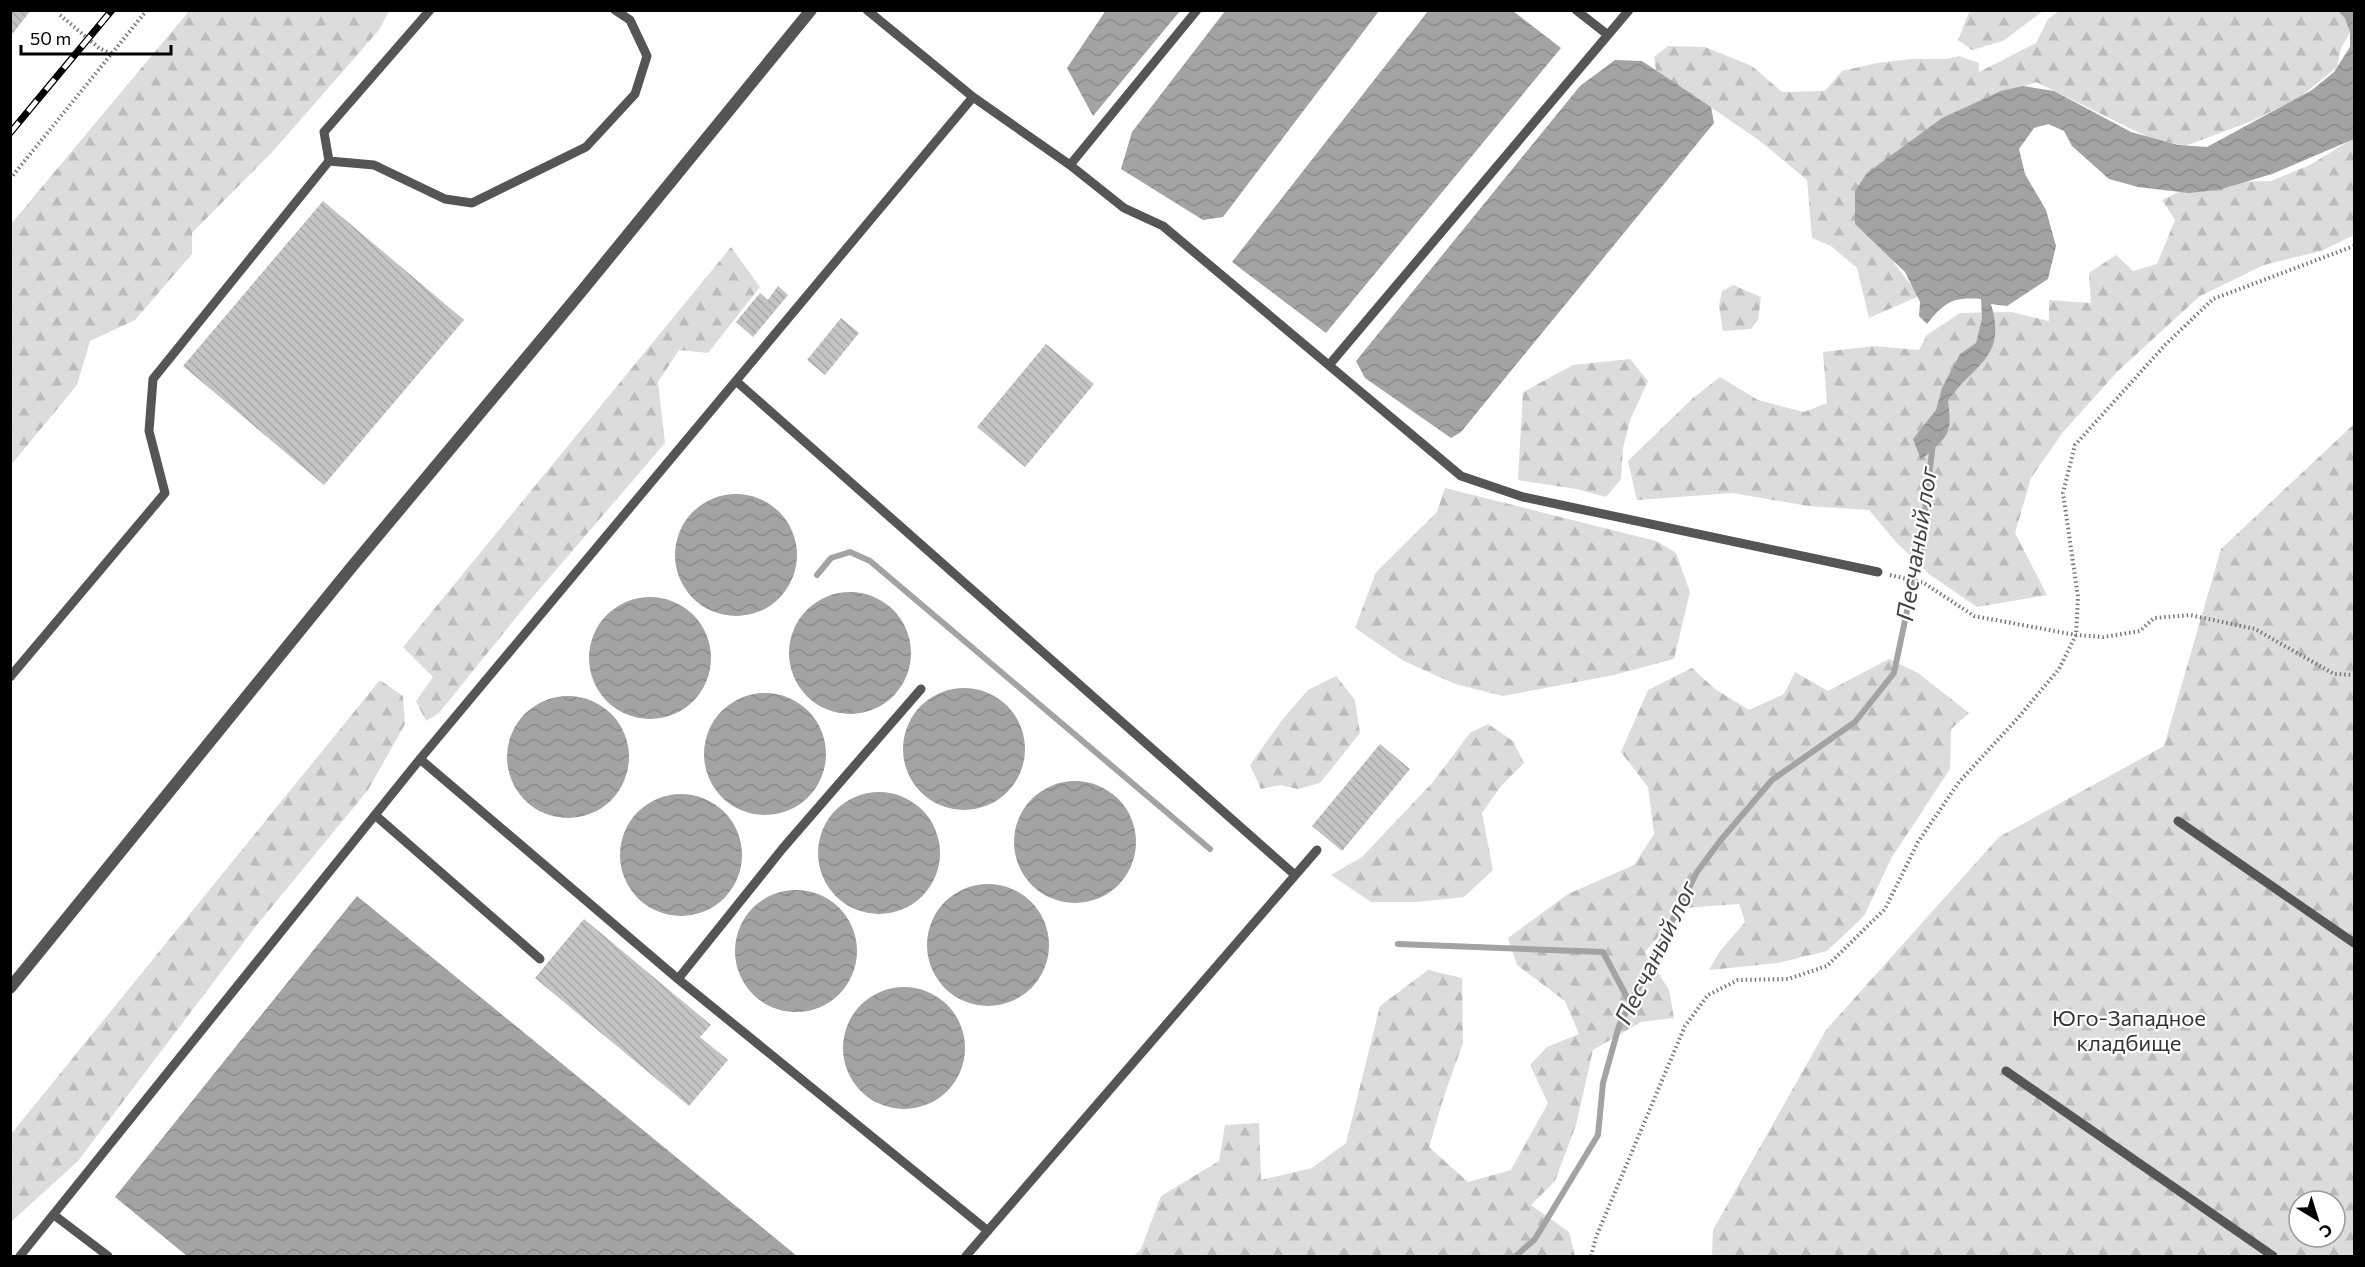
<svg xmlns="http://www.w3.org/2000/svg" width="2365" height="1267" font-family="Commissioner,sans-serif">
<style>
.forest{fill:url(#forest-firs);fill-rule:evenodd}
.water{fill:url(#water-waves)}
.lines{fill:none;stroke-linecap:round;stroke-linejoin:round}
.stream{stroke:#a3a3a3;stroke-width:6}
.building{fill:url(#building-back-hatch)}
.path{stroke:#777;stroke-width:4;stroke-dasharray:1.5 3;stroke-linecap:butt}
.service{stroke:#555;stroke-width:9}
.minor{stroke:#555;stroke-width:12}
.rail-casing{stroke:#000;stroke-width:7}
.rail{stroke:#fff;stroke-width:4.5;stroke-dasharray:14;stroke-linecap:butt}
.labels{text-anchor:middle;stroke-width:4.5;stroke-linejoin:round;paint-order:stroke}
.park-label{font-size:22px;fill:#333;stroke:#fff}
.water-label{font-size:24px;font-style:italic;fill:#444;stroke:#fff}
</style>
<defs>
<pattern id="forest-firs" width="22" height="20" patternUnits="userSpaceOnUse" patternTransform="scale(1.5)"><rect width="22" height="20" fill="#dcdcdc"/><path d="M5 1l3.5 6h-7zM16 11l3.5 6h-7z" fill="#bbb"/></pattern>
<pattern id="water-waves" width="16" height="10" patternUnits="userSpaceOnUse" patternTransform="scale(1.5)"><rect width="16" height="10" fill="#a3a3a3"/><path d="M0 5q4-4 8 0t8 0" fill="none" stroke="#8b8b8b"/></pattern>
<pattern id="building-back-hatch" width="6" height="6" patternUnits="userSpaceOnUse" patternTransform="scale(1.5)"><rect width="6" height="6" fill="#c4c4c4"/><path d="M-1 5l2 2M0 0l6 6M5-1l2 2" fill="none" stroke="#a7a7a7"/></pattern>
</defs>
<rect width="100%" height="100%" fill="#fff"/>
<path class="forest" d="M1970,10h73v1l-40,30 -31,9 -14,-10z
M189,11h200l-10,19 -105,120 -82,83v21l-57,66 -45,21 -13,44 -66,80v-241z
M2059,11h285l6,21 -9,16 -4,19 -37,30 -48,24 -67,25 -35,-8 -114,-56 -62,22 -80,159 17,22 15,8 -57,25 -12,-50 -26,-22 -19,-8 -5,-58 -47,-39 -67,-46 -23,3 -12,-14 -4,-27 14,-11 37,1 47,19 30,26 43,-1 17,-20 35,-8 34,-4h36l12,-3 20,7v9l57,-29 12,-24z
M2354,138v97l-33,16 -57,14 -64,31 -82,75 -55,61 -32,46 -16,55 32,62 -70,12 -48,-33 -33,-32 -27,-32 -61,-4 -75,-13 -96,7 -9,-39 65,-63 27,-21 38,23 46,12 23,-9 -4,-51 51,-6 45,4 8,-15 33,-22 51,-1 38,9v-21l42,3 -2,-30 27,-18 17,16 24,-7 18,-44 -13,-20 36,-17 73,-2 39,-16z
M731,247l29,40 -52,66 -29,-3 -21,32 7,61 -134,156 -92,114 -13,8 -10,-20 17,-24 -30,-30z
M1733,285l28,12 -3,23 -7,9 -28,2 -4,-25 3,-15z
M1630,359l18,22 -18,39 -7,28 -2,31 -15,18 -30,-8 -58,-9 5,-88 50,-27z
M2354,424v832h-642l1,-26 113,-200 173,-193 165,-91 57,-197zM2299,1201h36v36h-36z
M1445,488l211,53 20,12 14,39 -16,67 -60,16 -111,21 -48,-12 -53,-24 -47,-32 21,-56 61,-60z
M1889,659l29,14 51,40 -18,16 -1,40 -58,88 -28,59 -37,35 -49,12 -69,7 11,-19 25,-29 -6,-18 -56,4 -38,44 24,38 5,28 -33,4 -48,28 -17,75 -21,56 -24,24 38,27 6,24h-442l8,-7 20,-53 58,-35 6,-36 34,-2 2,57 51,-12 34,-25 34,-137 48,-36 34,8 1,65 -19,53 -15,51 39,35 43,-12 37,-67 -18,-38 17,-18 32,-13 -14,-33 -48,-36 -9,-27 60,-44 66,-29 20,-31 -6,-47 -27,-35 27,-62 44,-22 23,21 34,21 35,-16 11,-22 33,19z
M1336,676l19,24 5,33 -40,50 -22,6 -18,-4 -19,4 -11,-24 32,-45 26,-30z
M380,680l23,16 2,28 -37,66 -112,136 -178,235 -67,61v-88z
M1488,724l25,17 11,22 -23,23 -19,27 11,57 -29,27 -46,5h-47l-40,-27 31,-18 71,-75 37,-49z"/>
<path class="water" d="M1106,10l74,1 -87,105 -26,-48z
M1225,11h154l-156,206 -20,3 -82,-51 11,-37z
M1428,11h85l48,37 -235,285 -94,-71z
M2338,11h16v128l-82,35 -54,16 -29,3 -51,-6 -29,-8 -37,-33 -8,-15 -16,-7 -14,4 -15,21 6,25 21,36 10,36 -8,33 -41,27 -16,-2c16,55 -16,58 -43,97 5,36 -1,35 -27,59l-8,-21 23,-29 6,-22 18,-34 16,-11 6,-24 -1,-20c-29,-2 -36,3 -54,25l-8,-8 1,-14 -15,-30 -50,-48v-33l12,-18 75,-55 59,-27 22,-5 31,5 77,41 47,13 29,2 105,-57 22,-18 16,-25v-15l-5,-14z
M1615,60l27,1 69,46 3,16 -253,309 -10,6 -86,-60 -9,-17 224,-275z
M675 555a61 61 0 1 1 122 0a61 61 0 1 1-122 0Z
M789 653a61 61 0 1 1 122 0a61 61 0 1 1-122 0Z
M589 658a61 61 0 1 1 122 0a61 61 0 1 1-122 0Z
M903 749a61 61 0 1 1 122 0a61 61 0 1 1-122 0Z
M704 754a61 61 0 1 1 122 0a61 61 0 1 1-122 0Z
M507 757a61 61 0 1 1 122 0a61 61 0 1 1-122 0Z
M1014 842a61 61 0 1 1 122 0a61 61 0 1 1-122 0Z
M818 853a61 61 0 1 1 122 0a61 61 0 1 1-122 0Z
M620 855a61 61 0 1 1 122 0a61 61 0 1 1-122 0Z
M927 945a61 61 0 1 1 122 0a61 61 0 1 1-122 0Z
M735 951a61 61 0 1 1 122 0a61 61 0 1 1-122 0Z
M357,896l440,360h-610l-72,-59z
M843 1048a61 61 0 1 1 122 0a61 61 0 1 1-122 0Z"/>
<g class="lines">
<path class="stream" d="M817,575l14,-17 19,-6 20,9 340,288
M1398,944l205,8 27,51
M1516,1256l19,-17 63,-104 5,-52 16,-57 78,-154 23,-31 52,-61 83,-58 39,-49 27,-129 12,-101"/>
</g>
<path class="building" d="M10,10h21l-21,27z
M323,201l141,119 -140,165 -141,-119z
M778,286l10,9 -35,42 -17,-15 24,-29 8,7z
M841,318l18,15 -34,42 -18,-15z
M1046,344l48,40 -69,83 -48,-40z
M1380,744l30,25 -68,82 -30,-25z
M584,919l127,106 -11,12 28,23 -39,46 -154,-128z"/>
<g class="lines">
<path class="path" d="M60,15l39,33 13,6
M10,179l137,-169
M1890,575l34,8 50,33 102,19 27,2 37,-6 14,-13 36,-3 65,14 79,45 20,1
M1591,1256l5,-19 89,-211 23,-31 30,-15 50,-1 39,-13 58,-57 33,-67 41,-60 58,-63 42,-50 17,-34 2,-38 -15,-104 12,-48 90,-100 48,-46 141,-53"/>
<path class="service" d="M867,10l106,87 97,68 54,43 39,18 298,250 62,21 355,75
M1576,10l32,25
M329,161l45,4 71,34 27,4 114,-56 49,-53 12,-38 -17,-36 -15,-10
M1070,165l127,-155
M1330,364l299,-354
M736,381l559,494
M10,677l155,-184 -16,-62 4,-52 176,-218 -5,-29 106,-122
M420,759l258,220 310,252
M375,815l165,144
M2178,821l176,122
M678,979l105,-131 138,-159
M2006,1071l267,185
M54,1215l54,41
M20,1256l400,-497 553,-662
M966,1256l351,-406"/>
<path class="minor" d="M10,988l340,-419 231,-277 230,-282"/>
<defs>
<path id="rail" d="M10,133l102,-123"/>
</defs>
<use href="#rail" class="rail-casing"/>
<use href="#rail" class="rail"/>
</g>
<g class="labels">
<g class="park-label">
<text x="2129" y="1026">Юго-Западное<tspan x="2129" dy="25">кладбище</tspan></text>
</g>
<g class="water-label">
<text transform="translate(1917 544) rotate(-81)" y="8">Песчаный лог</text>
<text transform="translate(1656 953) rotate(-64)" y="8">Песчаный лог</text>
</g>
</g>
<rect width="2365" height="1267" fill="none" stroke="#000000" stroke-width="24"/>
<g transform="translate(2317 1219) rotate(142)"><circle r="28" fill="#ffffff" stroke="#999999" stroke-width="1.5"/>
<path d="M0-4.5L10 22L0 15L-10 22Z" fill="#000000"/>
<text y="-9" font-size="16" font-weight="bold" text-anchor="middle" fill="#000000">С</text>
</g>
<path d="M21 45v9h150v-9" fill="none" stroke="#000000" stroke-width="3"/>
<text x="30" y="45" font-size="18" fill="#000000" stroke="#ffffff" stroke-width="4.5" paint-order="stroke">50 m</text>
</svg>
